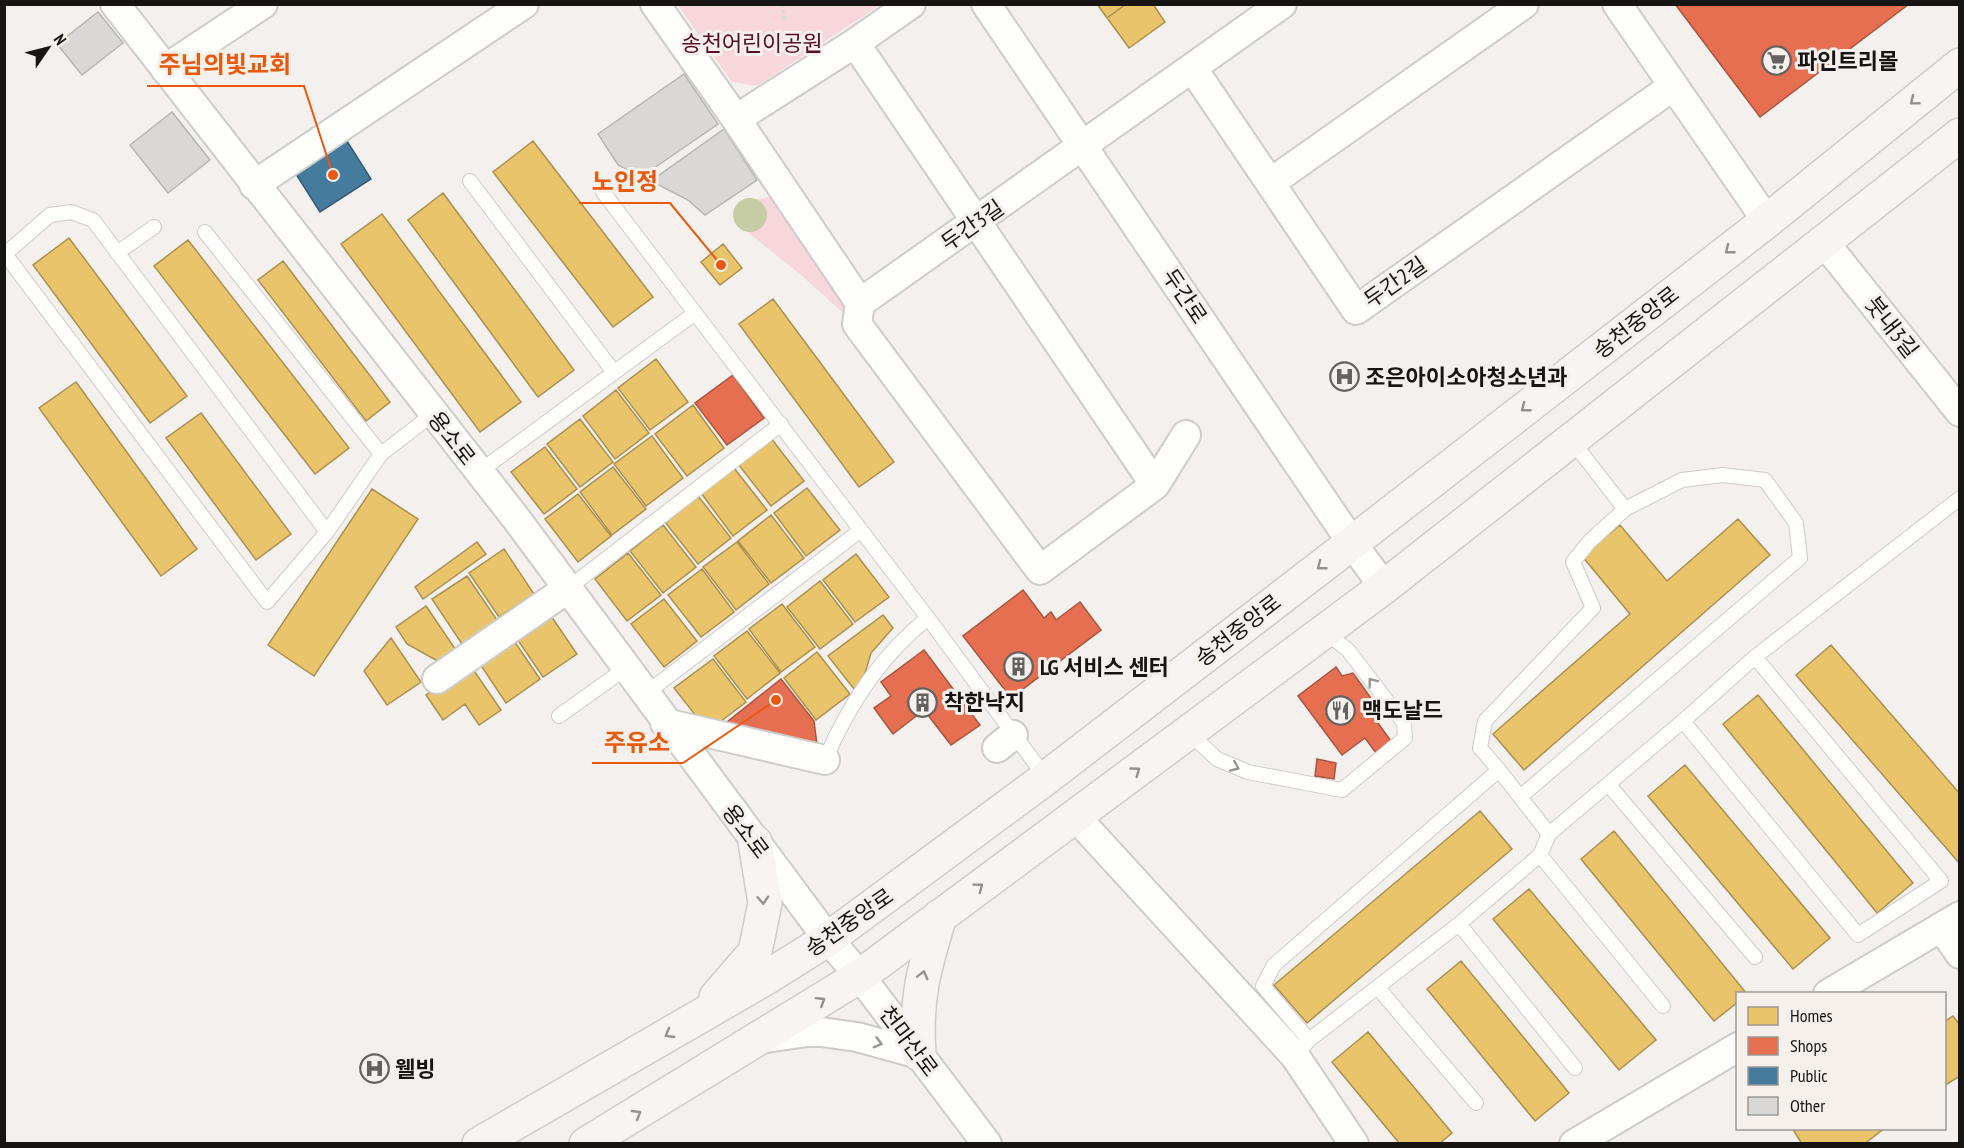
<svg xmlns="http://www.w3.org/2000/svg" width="1964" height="1148" font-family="'PT Sans Narrow','Noto Sans KR',sans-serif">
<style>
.green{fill:#f8d7dc}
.water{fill:#c6cda6}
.homes{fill:#e9c46a;stroke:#aa9050;stroke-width:1.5}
.shops{fill:#e76f51;stroke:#a9543f;stroke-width:1.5}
.public{fill:#457b9d;stroke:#375c74;stroke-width:1.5}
.building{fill:#dad8d6;stroke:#b6b5b2;stroke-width:1.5}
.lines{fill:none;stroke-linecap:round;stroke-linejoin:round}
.lane-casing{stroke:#ceccca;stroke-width:16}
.street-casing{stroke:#ceccca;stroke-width:32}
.secondary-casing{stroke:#ceccca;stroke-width:36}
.path{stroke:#dad9d8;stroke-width:4;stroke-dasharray:3 3;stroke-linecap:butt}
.lane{stroke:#fdfdfc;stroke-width:14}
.street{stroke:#fdfdfc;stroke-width:28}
.secondary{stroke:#f8f4f3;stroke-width:33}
.oneway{stroke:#93908f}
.oneway2{stroke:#969594}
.labels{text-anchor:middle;stroke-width:6;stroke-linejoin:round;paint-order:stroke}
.park-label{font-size:22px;fill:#570e27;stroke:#f5f0eb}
.poi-label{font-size:22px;font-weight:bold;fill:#171514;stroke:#f5f0eb;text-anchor:start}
.street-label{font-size:22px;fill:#171514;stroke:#f5f0eb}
.leader{fill:none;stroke:#e8590c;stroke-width:2}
.callout-dot{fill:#e8590c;stroke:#f5f0eb;stroke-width:2}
.callout-label{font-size:24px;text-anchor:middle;font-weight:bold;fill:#e8590c;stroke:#f5f0eb;stroke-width:6;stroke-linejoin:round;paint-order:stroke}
</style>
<rect width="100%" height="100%" fill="#f3f0ed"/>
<path class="green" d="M678,5h202l-123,81 -25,-4z
M771,197l76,100 -4,16 -42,-38 -66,-53 -1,-11 6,-9z"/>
<path class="water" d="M733 215a17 17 0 1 1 34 0a17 17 0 1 1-34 0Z"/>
<path class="homes" d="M1097,4h56l12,18 -36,26z
M1097,4h29l-19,14z
M533,141l120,156 -40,30 -120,-155z
M443,193l131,177 -36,27 -130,-177z
M382,214l139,188 -41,30 -139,-188z
M69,238l118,158 -37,27 -117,-158z
M188,240l161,208 -34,26 -161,-208z
M723,244l19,24 -22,17 -19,-23z
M283,261l107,141 -24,19 -108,-141z
M773,299l121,163 -35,25 -120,-163z
M656,359l32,43 -38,28 -32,-42z
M76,382l121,167 -36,27 -122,-168z
M616,390l33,43 -34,26 -32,-43z
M693,405l31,43 -37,28 -32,-42z
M201,413l90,121 -35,26 -90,-122z
M580,419l33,43 -33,25 -33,-43z
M652,436l31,42 -37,28 -32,-42z
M771,438l33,43 -33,25 -33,-42z
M545,447l32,42 -33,25 -33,-42z
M613,467l33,42 -34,26 -32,-43z
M734,468l33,42 -34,26 -32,-43z
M807,488l33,42 -34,26 -32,-43z
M372,489l46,30 -104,157 -46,-31z
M578,494l33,42 -33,26 -33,-43z
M698,496l33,42 -33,26 -33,-42z
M771,515l33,43 -33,25 -33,-42z
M1738,519l32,36 -246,215 -31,-36 137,-120 -48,-58 38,-31 47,56z
M663,525l33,42 -33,26 -33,-42z
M477,542l9,12 -63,45 -8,-12z
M737,542l32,42 -33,26 -33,-43z
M504,549l30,45 -35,23 -30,-44z
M628,553l33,42 -34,26 -32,-42z
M856,554l33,43 -34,25 -32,-42z
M702,569l32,43 -33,25 -33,-42z
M467,576l30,44 -35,24 -30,-45z
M820,581l33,43 -33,25 -33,-42z
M664,599l33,42 -33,26 -33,-43z
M782,604l33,43 -34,25 -32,-43z
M426,606l32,47 -15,11 -36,-20 -11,-17z
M547,610l30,44 -34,23 -30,-44z
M883,615l10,13 -22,25 -9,30 -8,6 -26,-33z
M747,631l33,42 -33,26 -33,-43z
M510,635l30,44 -34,24 -30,-45z
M391,638l30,44 -34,23 -23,-34z
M1831,645l129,149v70l-164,-189z
M817,652l33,42 -34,26 -32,-42z
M713,659l33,43 -30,23 -20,-9 -22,-28z
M470,665l31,45 -22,15 -14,-21 -22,16 -17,-25z
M1758,695l155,188 -36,30 -154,-189z
M1685,765l145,173 -37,31 -145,-173z
M1480,811l32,38 -205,174 -33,-38z
M1614,831l133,163h-9v8l-24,19 -133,-162z
M1529,889l127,151 -37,30 -126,-151z
M1461,961l108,132 -34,28 -108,-132z
M1953,1016l7,9v51l-16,10v-64z
M1368,1032l84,101 -13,11h-39l-68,-82z
M1792,1128h93l-21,16h-62z"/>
<path class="shops" d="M1675,4h234l-149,113z
M733,375l31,43 -37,27 -32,-42z
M1023,590l21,28 7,-6 5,8 24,-18 21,28 -90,68 -48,-62z
M924,650l56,75 -29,20 -27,-35 -31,24 -19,-26 17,-12 -10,-14z
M1336,667l6,9 11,-3 23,32 -4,10 19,26 -15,12 -11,-15 -23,17 -44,-59z
M781,679l33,42 4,32 -96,-27z
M1317,759l19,4 -2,16 -19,-3z"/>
<path class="public" d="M345,138l26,41 -51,33 -26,-41z"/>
<path class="building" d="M98,12l25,31 -41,32 -25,-31z
M684,74l34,50 -77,53 -23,-12 -20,-31z
M172,112l38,48 -42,33 -38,-48z
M724,129l33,51 -52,35 -17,-15 -37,-19z"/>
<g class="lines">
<defs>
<path id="lane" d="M470,181l143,190
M603,192l92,121
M205,232l176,222 -54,78 -60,70 -262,-348 45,-39 21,-3 22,8 234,312
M117,253l37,-26
M381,454l52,-40
M479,472l216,-159 233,305 118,160
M567,589l214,-165
M645,694l216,-164
M559,716l67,-48
M1683,721l175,214 83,-54 -186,-224
M1189,733l28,26 31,13 94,18 63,-52 -1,-15 -56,-73 -23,-18
M825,760c23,-54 56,-105 103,-142
M1499,770l-19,-22 5,-27 108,-113 -20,-46 16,-20 36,-33
M1608,784l147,173
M1520,797l280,-239 -4,-35 -31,-43 -42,-5 -41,5 -57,29 -53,-68
M1540,855l123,151
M1459,924l116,144
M1378,988l98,115
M1309,1040l-46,-54 11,-21 225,-195 50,64
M1295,1056l14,-16 150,-116 81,-69 9,-21 134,-113 72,-64 205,-159"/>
<path id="street" d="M115,4l403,517 310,418 32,37 127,168
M655,4l81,115 124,184 -3,21 183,246 115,-85 31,-50
M986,4l366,539 32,44
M1617,4l150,217
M855,43l300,442
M165,69l98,-65
M1193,69l163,241 316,-223
M736,119l119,-76 56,-39
M1270,183l254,-179
M254,185l270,-181
M1824,242l136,170
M860,303l422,-299
M437,679l130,-90
M665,723l160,37
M997,748l16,-13
M1074,815l221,241 59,88
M1941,927l19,27
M1828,994l132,-78
M759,1039l55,-8 43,6 62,17
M1574,1144l164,-97"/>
<path id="secondary" d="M716,997l39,-45 10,-49 -10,-61
M919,1054c-4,-56 5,-85 21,-138
M479,1144l287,-166 62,-39 218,-161 306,-235 415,-322 193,-156
M586,1144l274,-168 524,-389 576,-452"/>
</defs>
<use href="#lane" class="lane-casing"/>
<use href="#street" class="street-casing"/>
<use href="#secondary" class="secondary-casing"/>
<path class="path" d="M782,4l2,15"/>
<use href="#lane" class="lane"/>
<use href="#street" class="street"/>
<use href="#secondary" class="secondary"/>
</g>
<defs><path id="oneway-chevron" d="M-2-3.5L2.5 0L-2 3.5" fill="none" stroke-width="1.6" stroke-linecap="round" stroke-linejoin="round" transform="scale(1.5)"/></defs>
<g class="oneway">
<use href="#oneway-chevron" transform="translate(1914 101) rotate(141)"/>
<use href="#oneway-chevron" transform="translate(1729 250) rotate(142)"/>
<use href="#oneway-chevron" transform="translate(1525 408) rotate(142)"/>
<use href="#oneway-chevron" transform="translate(1321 566) rotate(142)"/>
<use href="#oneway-chevron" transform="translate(1136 771) rotate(-36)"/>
<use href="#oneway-chevron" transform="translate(979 887) rotate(-37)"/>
<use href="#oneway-chevron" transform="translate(763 900) rotate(87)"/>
<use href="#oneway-chevron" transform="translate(923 975) rotate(-76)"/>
<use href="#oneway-chevron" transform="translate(821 1001) rotate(-32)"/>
<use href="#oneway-chevron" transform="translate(669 1034) rotate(150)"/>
<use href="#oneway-chevron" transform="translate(637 1114) rotate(-30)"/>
</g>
<g class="oneway2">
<use href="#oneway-chevron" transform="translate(1372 682) rotate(-128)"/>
<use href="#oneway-chevron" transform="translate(1235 767) rotate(23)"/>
<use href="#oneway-chevron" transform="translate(878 1043) rotate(15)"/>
</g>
<defs>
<symbol id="supermarket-ring" viewBox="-11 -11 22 22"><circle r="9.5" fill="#f5f0eb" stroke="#646260" stroke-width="1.5"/><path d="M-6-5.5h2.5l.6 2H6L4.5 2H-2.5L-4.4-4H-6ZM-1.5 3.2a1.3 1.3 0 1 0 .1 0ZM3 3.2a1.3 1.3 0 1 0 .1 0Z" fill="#646260"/></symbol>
<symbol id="hospital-ring" viewBox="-11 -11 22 22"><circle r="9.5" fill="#f5f0eb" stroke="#646260" stroke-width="1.5"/><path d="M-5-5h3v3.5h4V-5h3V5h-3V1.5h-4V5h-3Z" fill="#646260"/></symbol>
<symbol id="building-ring" viewBox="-11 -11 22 22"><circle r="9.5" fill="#f5f0eb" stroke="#646260" stroke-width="1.5"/><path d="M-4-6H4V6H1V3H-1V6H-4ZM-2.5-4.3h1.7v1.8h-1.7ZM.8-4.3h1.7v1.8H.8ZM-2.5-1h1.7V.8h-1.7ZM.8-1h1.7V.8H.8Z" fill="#646260"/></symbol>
<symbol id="restaurant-ring" viewBox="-11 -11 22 22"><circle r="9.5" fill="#f5f0eb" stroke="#646260" stroke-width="1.5"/><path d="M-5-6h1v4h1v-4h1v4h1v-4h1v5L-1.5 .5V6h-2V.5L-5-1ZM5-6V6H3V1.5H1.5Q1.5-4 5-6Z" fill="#646260"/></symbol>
</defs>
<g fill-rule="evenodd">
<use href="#supermarket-ring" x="1760" y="44" width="33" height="33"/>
<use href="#hospital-ring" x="1328" y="360" width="33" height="33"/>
<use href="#building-ring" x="1002" y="650" width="33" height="33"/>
<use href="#building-ring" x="906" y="686" width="33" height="33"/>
<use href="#restaurant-ring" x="1324" y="694" width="33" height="33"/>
<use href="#hospital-ring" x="358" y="1052" width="33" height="33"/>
</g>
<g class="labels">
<g class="park-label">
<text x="752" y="51">송천어린이공원</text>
</g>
<g class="poi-label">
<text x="1797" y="69">파인트리몰</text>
<text x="1365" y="385">조은아이소아청소년과</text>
<text x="1040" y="675">LG 서비스 센터</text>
<text x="944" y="710">착한낙지</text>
<text x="1362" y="718">맥도날드</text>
<text x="395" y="1077">웰빙</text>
</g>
<g class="street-label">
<text transform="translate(972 225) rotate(-35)" y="8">두간3길</text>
<text transform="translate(1395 282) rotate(-35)" y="8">두간2길</text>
<text transform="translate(1185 296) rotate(56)" y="8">두간로</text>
<text transform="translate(1636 322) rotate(-38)" y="8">송천중앙로</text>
<text transform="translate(1892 327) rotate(52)" y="8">붓내3길</text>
<text transform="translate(452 438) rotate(52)" y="8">용소로</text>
<text transform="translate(1238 630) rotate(-38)" y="8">송천중앙로</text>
<text transform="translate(746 831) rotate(53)" y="8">용소로</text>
<text transform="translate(849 922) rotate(-35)" y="8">송천중앙로</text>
<text transform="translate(909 1041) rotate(53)" y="8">천마산로</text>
</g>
</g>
<path class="leader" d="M333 175L304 86H147M721 265L670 203H579M776 700L683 763H592"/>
<g class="callout-dot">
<circle cx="333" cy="175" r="6"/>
<circle cx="721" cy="265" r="6"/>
<circle cx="776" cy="700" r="6"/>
</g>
<g class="callout-label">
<text x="225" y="73">주님의빛교회</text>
<text x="625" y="190">노인정</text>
<text x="637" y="751">주유소</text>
</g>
<rect width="1964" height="1148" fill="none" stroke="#171514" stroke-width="12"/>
<rect x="1736" y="992" width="210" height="138" fill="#f5f0eb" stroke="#9c9895" stroke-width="1.5"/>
<rect x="1748" y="1007" width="30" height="18" fill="#e9c46a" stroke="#9c9895" stroke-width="1.5"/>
<text x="1790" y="1022" font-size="18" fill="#171514">Homes</text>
<rect x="1748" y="1037" width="30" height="18" fill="#e76f51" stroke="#9c9895" stroke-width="1.5"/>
<text x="1790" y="1052" font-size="18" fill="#171514">Shops</text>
<rect x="1748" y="1067" width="30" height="18" fill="#457b9d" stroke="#9c9895" stroke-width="1.5"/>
<text x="1790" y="1082" font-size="18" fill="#171514">Public</text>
<rect x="1748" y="1097" width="30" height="18" fill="#dad8d6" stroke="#9c9895" stroke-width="1.5"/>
<text x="1790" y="1112" font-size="18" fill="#171514">Other</text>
<g transform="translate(48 48) rotate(55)" stroke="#f5f0eb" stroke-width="4.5" paint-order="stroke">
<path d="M0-4.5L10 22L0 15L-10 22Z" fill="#171514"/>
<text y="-9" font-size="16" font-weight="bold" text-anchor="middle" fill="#171514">N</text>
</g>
</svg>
